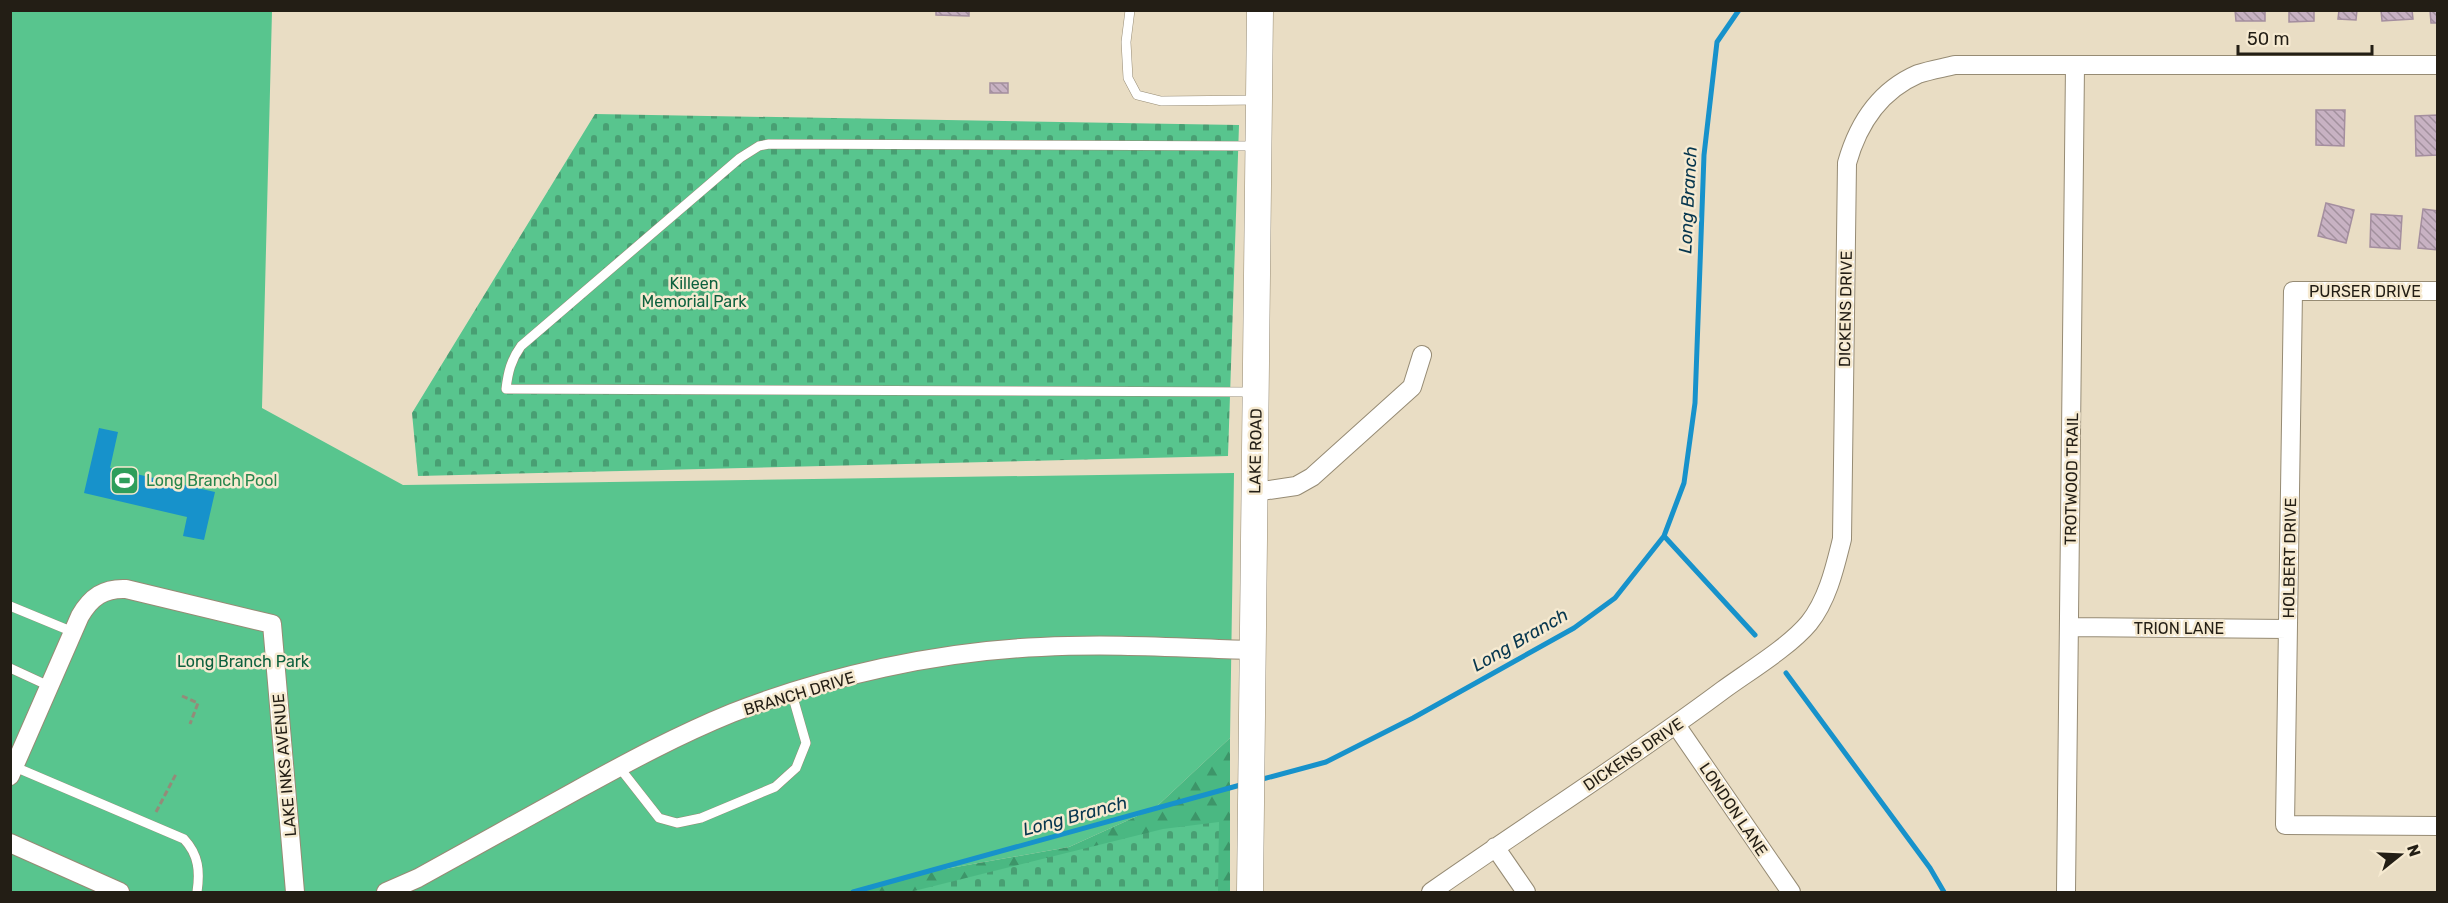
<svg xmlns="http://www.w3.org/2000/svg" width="2448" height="903" font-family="Rubik,sans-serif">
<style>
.green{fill:#58c58e}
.forest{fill:url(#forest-firs)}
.cemetery{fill:url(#cemetery-stones)}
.water{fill:#1792cb}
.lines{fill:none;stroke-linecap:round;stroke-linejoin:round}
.stream{stroke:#1792cb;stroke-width:5}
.building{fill:url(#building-back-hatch);stroke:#a48e9f;stroke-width:1.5}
.lane-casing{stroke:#968b74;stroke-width:10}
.street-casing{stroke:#968b74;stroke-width:20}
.secondary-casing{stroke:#968b74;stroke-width:27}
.path{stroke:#948b79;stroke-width:3;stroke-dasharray:6 3;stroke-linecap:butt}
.lane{stroke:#fff;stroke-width:9}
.street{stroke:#fff;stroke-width:18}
.secondary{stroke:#fff;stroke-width:26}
.labels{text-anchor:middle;stroke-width:5;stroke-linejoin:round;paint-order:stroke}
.park-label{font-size:16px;fill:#0d613e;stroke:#f6ead1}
.street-label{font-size:16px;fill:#231e15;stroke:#f6ead1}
.leisure-label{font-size:16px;fill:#27864d;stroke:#f6ead1;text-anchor:start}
.water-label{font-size:18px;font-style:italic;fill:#06364e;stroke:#f6ead1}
</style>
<defs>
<pattern id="forest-firs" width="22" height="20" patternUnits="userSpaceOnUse" patternTransform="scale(1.5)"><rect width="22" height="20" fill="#4ab882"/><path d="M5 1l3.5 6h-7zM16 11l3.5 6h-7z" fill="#3d9569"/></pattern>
<pattern id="cemetery-stones" width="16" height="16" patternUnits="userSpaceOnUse" patternTransform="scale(1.5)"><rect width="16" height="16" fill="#58c58e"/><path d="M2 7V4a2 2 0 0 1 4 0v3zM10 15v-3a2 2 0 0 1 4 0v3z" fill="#489f73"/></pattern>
<pattern id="building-back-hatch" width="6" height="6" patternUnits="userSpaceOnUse" patternTransform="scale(1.5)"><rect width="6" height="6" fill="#c8b2c3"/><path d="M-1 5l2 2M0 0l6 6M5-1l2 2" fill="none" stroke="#a2909d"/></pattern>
</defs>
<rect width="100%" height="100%" fill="#e9ddc4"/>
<path class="green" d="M10,11h262l-10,397 141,77 831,-12 -4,265 -75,70 -86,39 -130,23 -82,22h-846z"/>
<path class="forest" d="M1230,738v154h-373l82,-22 130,-23 86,-39z"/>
<path class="cemetery" d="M595,114l644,11 -11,331 -810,20 -6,-63z
M1219,822l-1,70h-308l253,-63z"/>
<path class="water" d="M99,428l19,4 -8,36 105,24 -11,48 -21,-4 4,-19 -103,-24z"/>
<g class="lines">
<path class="stream" d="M1664,536l91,99
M1786,673l144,195 14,24
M1259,780l67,-18 87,-44 161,-90 41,-30 49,-62 20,-53 11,-80 9,-248 13,-113 22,-32
M853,892l391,-108"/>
</g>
<path class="building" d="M936,10h33v6l-33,-1z
M2235,10h30v11h-29z
M2289,10h25v11l-25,1z
M2339,10h18l-1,10 -18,-1z
M2381,10h31l1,9 -31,2z
M2430,10h8v13h-7z
M990,83h18v10h-18z
M2316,110h29l-1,36 -28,-1z
M2438,115v40l-22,1 -1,-40z
M2326,203l28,7 -8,33 -28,-7z
M2423,209l15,2v39l-20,-2z
M2371,214l31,2 -2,33 -30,-2z"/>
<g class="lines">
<defs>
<path id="lane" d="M1130,10l-4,32 2,36 9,17 24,6 96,-1
M1253,392l-747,-3c2,-17 5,-29 15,-43l219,-188 19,-12 10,-2 488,2
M10,606l63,26
M10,668l39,18
M15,767l169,72c15,16 16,33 13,53
M619,767l40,51 18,5 24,-5 74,-31 21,-19 10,-25 -14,-49"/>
<path id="street" d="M2438,291h-145l-8,534 153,1
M1255,492l41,-6 16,-9 100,-90 10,-32
M2069,627l219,2
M1676,725l115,167
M10,776l70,-160c11,-19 24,-28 46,-27l146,35 23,268
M10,843l110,49
M1495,847l31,45
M386,892l32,-14c53,-29 106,-59 159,-88 51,-28 101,-55 155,-77 95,-37 207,-62 309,-66 71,-4 143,1 214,3
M1431,892c97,-68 197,-131 292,-202 26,-19 66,-43 86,-67 19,-24 26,-56 33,-84l5,-376c11,-39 32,-72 71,-89 12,-4 25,-6 37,-9h483
M2066,892l9,-826"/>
<path id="secondary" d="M1250,892l10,-882"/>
</defs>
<use href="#lane" class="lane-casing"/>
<use href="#street" class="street-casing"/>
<use href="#secondary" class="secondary-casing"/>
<path class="path" d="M182,696l16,7 -8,21
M156,812l20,-38"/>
<use href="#lane" class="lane"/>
<use href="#street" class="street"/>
<use href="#secondary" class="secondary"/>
</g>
<defs>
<symbol id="stadium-square" viewBox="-11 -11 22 22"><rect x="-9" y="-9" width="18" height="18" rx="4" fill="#2e9e5b" stroke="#f6ead1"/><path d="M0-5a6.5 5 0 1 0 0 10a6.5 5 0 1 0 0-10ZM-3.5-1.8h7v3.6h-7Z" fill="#fff"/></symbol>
</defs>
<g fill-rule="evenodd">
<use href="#stadium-square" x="108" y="464" width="33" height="33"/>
</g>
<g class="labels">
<g class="park-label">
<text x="694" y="289">Killeen<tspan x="694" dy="18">Memorial Park</tspan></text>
<text x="243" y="667">Long Branch Park</text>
</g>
<g class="street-label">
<text x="2365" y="297">PURSER DRIVE</text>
<text transform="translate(1845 309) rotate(-89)" y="6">DICKENS DRIVE</text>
<text transform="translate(1255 451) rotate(-89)" y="6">LAKE ROAD</text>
<text transform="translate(2071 479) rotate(-89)" y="6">TROTWOOD TRAIL</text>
<text transform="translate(2289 558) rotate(-89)" y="6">HOLBERT DRIVE</text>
<text x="2179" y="634">TRION LANE</text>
<text transform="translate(799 693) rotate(-17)" y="6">BRANCH DRIVE</text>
<text transform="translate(1633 754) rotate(-34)" y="6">DICKENS DRIVE</text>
<text transform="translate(284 765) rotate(-95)" y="6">LAKE INKS AVENUE</text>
<text transform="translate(1734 809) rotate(56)" y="6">LONDON LANE</text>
</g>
<g class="leisure-label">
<text x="146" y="486">Long Branch Pool</text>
</g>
<g class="water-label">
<text transform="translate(1688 200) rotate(-87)" y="6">Long Branch</text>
<text transform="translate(1520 640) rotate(-30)" y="6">Long Branch</text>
<text transform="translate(1075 816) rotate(-15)" y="6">Long Branch</text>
</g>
</g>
<rect width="2448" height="903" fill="none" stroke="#231e15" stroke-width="24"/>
<g transform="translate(2400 855) rotate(72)" stroke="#f6ead1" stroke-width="4.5" paint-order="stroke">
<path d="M0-4.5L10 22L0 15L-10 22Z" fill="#231e15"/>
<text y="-9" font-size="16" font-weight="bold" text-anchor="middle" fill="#231e15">N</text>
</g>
<path d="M2238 45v9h134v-9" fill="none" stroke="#231e15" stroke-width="3"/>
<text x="2247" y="45" font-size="18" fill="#231e15" stroke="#f6ead1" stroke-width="4.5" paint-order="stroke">50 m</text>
</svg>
